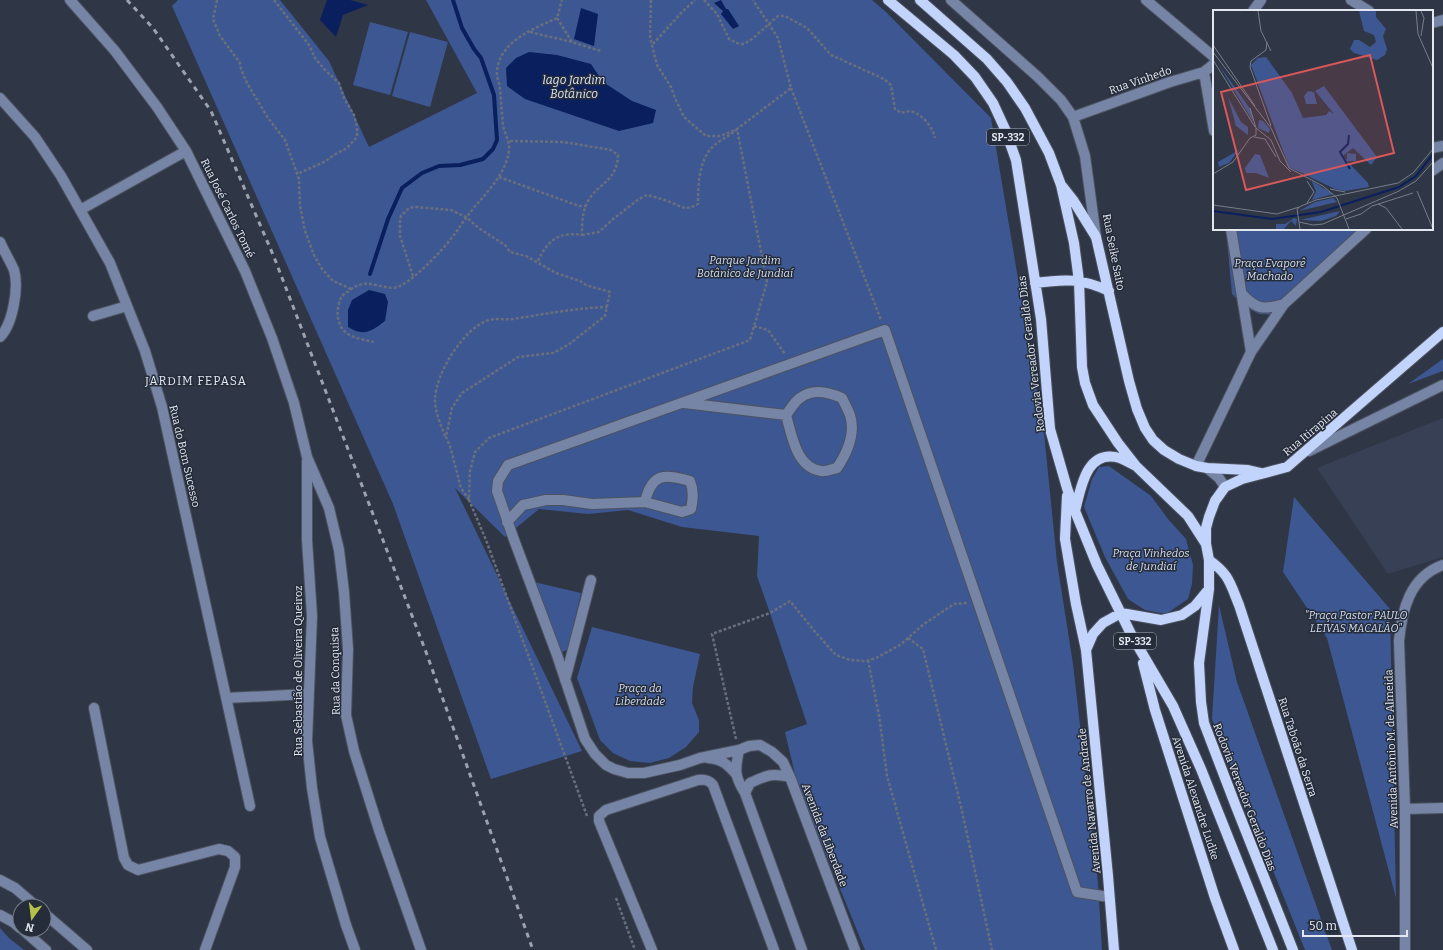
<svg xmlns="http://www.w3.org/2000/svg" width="1443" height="950" font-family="Bitter,serif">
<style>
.built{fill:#374054}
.green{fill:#3d5792}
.water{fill:#0a1f5e}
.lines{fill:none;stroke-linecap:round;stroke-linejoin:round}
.stream{stroke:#0a1f5e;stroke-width:4}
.minor-casing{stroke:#4c5260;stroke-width:12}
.major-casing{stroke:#4c5260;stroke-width:12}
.path{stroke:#696f7c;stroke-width:2.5;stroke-dasharray:3 2;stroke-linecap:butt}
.minor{stroke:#7685a5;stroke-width:10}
.major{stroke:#c2d4fc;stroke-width:10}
.rail{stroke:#9da3ae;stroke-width:3;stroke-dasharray:5 5;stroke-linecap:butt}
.labels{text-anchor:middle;stroke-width:3;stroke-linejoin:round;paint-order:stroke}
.shield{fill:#252c3a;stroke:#a9afb9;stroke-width:1}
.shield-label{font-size:10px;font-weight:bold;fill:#e2e7f0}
.street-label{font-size:11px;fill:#e2e7f0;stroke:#252c3a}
.park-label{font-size:11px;font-style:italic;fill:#d4ddf1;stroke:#252c3a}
.water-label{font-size:12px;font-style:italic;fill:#d7e1f5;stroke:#252c3a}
.neighbourhood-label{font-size:12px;letter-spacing:1px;fill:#e2e7f0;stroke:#252c3a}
.inset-river{fill:none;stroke:#0a1f5e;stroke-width:2}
.inset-road{fill:none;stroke:#777d89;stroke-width:1}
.view{fill:#d9585a;fill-opacity:0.15;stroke:#d9585a;stroke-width:2}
.inset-edge{fill:none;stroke:#e2e7f0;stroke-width:2}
</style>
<rect width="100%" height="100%" fill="#2f3645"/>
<path class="built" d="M1443,418v139l-55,17 -71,-106z"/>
<path class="green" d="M178,0h102l49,61 40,86 108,-54 -51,-93h446l14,12 105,106 53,315 13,129 16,102 25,219 4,67h-237l-68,-167 -12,-51 22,-8 -37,-111 -13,-37 2,-40 -77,-9 -54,-17 -40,4 -49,-5 -34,28 -50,-49 127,263 -91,28 -98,-275 -221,-498z
M370,22l38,10 -18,63 -37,-10z
M410,32l38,10 -18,65 -38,-11z
M1226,229h148l-98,86 -17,-1 -14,-7 -13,-13z
M1443,358v13l-35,13 35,-25z
M1109,466l42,30 17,23 18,20 7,26 -1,19 -4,15 -22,15 -21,-4 -17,-11 -23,-42 -21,-50 8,-28 7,-12z
M1294,497l96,112 6,289 -69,-260 -44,-66z
M534,582l47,11 -13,56 -11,6z
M1219,605l18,77 95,268h-27l-93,-231z
M592,627l108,27 -7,33 -1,16 7,17v12l-13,15 -17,11 -19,5 -20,-2 -17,-8 -13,-13 -23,-62z
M0,928l9,10 15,12h-24z"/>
<path class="water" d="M327,0h23l18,5 -25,10 -7,22 -16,-17z
M721,0l5,9h2l11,17 -6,3 -12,-15 2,-3 -9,-8z
M581,8l17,6 -4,32 -20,-7z
M529,52l28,3 34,9 12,18 29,19 24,9 -3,13 -34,8 -94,-32 -18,-13 -1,-18 10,-10z
M369,290l16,4 3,8 -3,19c-13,10 -21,16 -37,6v-17l4,-10z"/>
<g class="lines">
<path class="stream" d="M370,274l18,-55 14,-31 20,-15 17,-7 21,-1 23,-6 10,-10 4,-9 -3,-45 -13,-37 -7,-9 -12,-21 -9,-28"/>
<defs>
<path id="minor" d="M70,0l45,51 42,56 29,44 59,120 27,67 22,65 13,54 22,51 10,42 5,42 4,57 -2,66 8,36 25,79 42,120
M951,0l87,77 23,23 12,17 12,39 11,81
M1146,0l68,57
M1351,0l18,11
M1253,11l8,-11
M1432,23l11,-3
M1204,72l10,59
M0,98l35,39 26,39 49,87 35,88 17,56 88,399
M1073,117l97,-35 34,-10 10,-8
M1432,148l11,-2
M1432,171l11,-8
M80,210l106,-59
M1231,229l20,123
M0,242c4,9 10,19 14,28 5,17 -1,54 -14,67
M1242,294c15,16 22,16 42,10
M93,316l34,-10
M684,403l102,12c4,-5 8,-13 14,-17 13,-10 29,-6 42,0 3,6 6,12 8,17 6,19 -3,38 -13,53 -5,1 -11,4 -16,3 -25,-4 -29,-35 -35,-56
M1309,451l134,-66
M307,461v79l5,76 -5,125 5,47 8,49 26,88 9,25
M1196,466l55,-114 33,-48 82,-75
M1207,468l12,10 6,9
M507,522l16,-17 23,-5h17l29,4 53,-2 37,10 9,-3c2,-10 3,-18 -1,-28 -25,-7 -38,-9 -45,21
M565,680l26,-100
M226,698l82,-4
M94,708l30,150 4,7 10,5 81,-21 9,2 7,6v10l-30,83
M739,750c-4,19 -5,26 6,43
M708,758c14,1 19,6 28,16
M790,777l-7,-15 -11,-10 -12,-7 -11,1 -10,4 -39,8 -20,7 -36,8h-16l-14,-4 -8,-4 -11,-11 -10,-15 -28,-84 -44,-118 -16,-46 1,-10 10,-16 377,-135 192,562 32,5
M1405,809l38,-1
M0,880l15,8 21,18
M44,913l43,37
M0,915l13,7 7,6
M23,930l23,20
M652,950l-53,-129v-5l7,-6 92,-30c7,-1 11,0 15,5l61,165
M802,950l-57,-157 5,-10c17,-8 21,-10 40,-6l65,173
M1405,950v-141l-6,-168c3,-32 11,-64 44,-76"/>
<path id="major" d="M888,0l66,55 21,22 18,26 12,26 11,31 12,76 13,83 9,110 17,59 8,23 22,54 35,71 41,70 28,63 72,181
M920,0l67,59 20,23 18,26 24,45 12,32 13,58 5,38 3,86 3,16 8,22 25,38 18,23 52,50 18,28 3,16v29l-10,74 2,39 3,21 31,81 58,146
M1062,186l11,14 23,37 33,144 8,28 8,19 8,12 11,10 15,9 17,7 11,2 41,2 13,3
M1035,283c29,-4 46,-5 74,8
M1067,496l-2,43 11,65 10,46 22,226 6,74
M1075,511c6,-23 11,-63 45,-53 5,2 10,5 14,7
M1206,544v-16l3,-11 6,-16 10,-14 17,-8 45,-12 156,-135
M1209,560c20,14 21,23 30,45l113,345
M1086,650l7,-16 10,-11 18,-10 40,7 21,-5 13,-9 14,-17
M1143,663l12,47 60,188 19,52"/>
</defs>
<use href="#minor" class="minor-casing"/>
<use href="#major" class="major-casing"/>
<path class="path" d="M217,0l-4,19 7,17 20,27 1,6 6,14 21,35 17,22 14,39 1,27 5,25 9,24 8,14 11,12 18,8
M274,0l35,45 6,13 9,11 15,14 5,15 10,17 3,12v10l-10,11 -13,7 -10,7 -27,12
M651,0l-1,37 7,28 14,22 4,11 9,19 22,19h14l15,-6
M704,0l13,14 12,25 10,5h5l8,-5 26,-23h7l22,12 24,27 53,24 7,6 4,24 6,4c4,-1 8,-3 12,-1 10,3 20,16 22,26
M557,18l15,24 29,9
M530,32l42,10
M653,44l29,-32 13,-12
M791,88l90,232
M510,141l54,1 47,8 7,5c-1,27 -19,27 -30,46 -6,11 -6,23 -6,34 -23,-4 -35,6 -44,26
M499,177l80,29h7
M582,235l17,-3 14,-13 26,-20 8,-4c8,2 16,4 23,7 12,5 15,9 28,2 0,-21 1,-48 19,-61 7,-5 14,-8 20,-14
M413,276l-13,-40v-17l1,-3 8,-8 5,-1 13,1 24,2 15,7 14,12 25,16 5,7 16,4 30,17 24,8 6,4 24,7 -5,24 -37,29 -15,8 -35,4 -56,36 -10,15 -6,29 4,9 11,42 8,12
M754,326l14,4 17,24
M374,342c-8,-2 -18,-3 -26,-8 -12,-7 -13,-26 -6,-38 1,-1 14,-11 17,-11 13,-5 29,7 41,1 17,-9 42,-35 53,-50 6,-7 10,-15 16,-22 15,-20 36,-37 40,-63 1,-11 -4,-15 -6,-26 -1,-12 -2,-24 -3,-36 0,-6 -4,-12 -3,-18 3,-30 36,-42 60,-53l5,-18
M445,436c-4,-11 -10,-24 -10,-36 0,-25 28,-72 54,-80 8,-2 16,0 24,-1 32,-5 63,-11 94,-12
M908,638l15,11 39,162 30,139
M868,660l11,55 8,61 49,174
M736,739l-24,-105 58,-21 20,-12 26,32 20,22 14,5 16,1 10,-3 24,-13 24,-21 30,-20 13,-1
M587,816l-101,-276 -17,-40 1,-29 5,-19 14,-14 261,-98 17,-58 -30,-153 54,-41 -13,-50 -25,-38
M616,898l19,52"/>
<use href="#minor" class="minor"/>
<use href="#major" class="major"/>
<path class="rail" d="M127,0l26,28 58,83 63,146 152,395 107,298"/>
</g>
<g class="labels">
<g class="shield">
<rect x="987" y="129" width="42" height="16" rx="3"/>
<rect x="1114" y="633" width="42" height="16" rx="3"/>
</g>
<g class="shield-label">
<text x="1008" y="141">SP-332</text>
<text x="1135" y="645">SP-332</text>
</g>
<g class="street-label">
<text transform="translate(1140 80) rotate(-19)" y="4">Rua Vinhedo</text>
<text transform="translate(228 208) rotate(64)" y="4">Rua José Carlos Tomé</text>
<text transform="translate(1114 252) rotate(79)" y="4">Rua Seike Saito</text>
<text transform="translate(1031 354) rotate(-97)" y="4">Rodovia Vereador Geraldo Dias</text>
<text transform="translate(1310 432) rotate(-40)" y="4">Rua Itirapina</text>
<text transform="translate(185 456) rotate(77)" y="4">Rua do Bom Sucesso</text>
<text transform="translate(298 671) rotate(-90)" y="4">Rua Sebastião de Oliveira Queiroz</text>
<text transform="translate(335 671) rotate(-91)" y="4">Rua da Conquista</text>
<text transform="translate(1298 747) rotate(72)" y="4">Rua Taboão da Serra</text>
<text transform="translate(1391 749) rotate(-92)" y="4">Avenida Antônio M. de Almeida</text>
<text transform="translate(1245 797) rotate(69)" y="4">Rodovia Vereador Geraldo Dias</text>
<text transform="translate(1196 798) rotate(72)" y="4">Avenida Alexandre Ludke</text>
<text transform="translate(1089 801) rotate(-96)" y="4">Avenida Navarro de Andrade</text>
<text transform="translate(825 835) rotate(69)" y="4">Avenida da Liberdade</text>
</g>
<g class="park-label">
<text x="745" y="264">Parque Jardim<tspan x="745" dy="13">Botânico de Jundiaí</tspan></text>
<text x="1270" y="267">Praça Evaporê<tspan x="1270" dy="13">Machado</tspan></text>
<text x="1151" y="557">Praça Vinhedos<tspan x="1151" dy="13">de Jundiaí</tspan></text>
<text x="1356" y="619">"Praça Pastor PAULO<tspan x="1356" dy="13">LEIVAS MACALÃO"</tspan></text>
<text x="640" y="692">Praça da<tspan x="640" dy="13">Liberdade</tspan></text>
</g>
<g class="water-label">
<text x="574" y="84">lago Jardim<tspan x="574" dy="14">Botânico</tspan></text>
</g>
<g class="neighbourhood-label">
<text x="196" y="385">JARDIM FEPASA</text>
</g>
</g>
<g transform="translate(1213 10)">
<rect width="220" height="220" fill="#2f3645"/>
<path d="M146,1h17v6l10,12 -3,7 4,13 -2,6 -8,5 -23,-7 -4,-4 4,-9h5l11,7 6,-5 -2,-7 -10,-4zM53,47l26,36 11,25 23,-3 3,-4 5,3 -19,-23 9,-5 53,71 -6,8 -18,-17 -10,8 4,4v-7l9,1v7h-9l21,22 1,4 -24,4 -10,-2 -46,-22 -38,-102 7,-7zM6,55l32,45 2,12zM95,81l6,1 3,12h-11l-2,-8zM15,87l13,25 7,5v8l-12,-9zM46,110l4,1 7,8 -1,4 -11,-5zM26,140l-10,13 -10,4 -1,-5zM42,144l5,1 9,23 -13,-5h-10l-1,-5zM99,172v-1l21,13 -21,6 4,-9zM120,188l4,4 -38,9 16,-9zM127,201l-4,5 -15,5 -21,-1zM81,208l3,1 -1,7 -5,-5 -7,8h-8v-5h9z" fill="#3d5792"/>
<path class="inset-river" d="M136,125l-1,9 -8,8 10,17M0,201l59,8 49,-7 78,-25 17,-11 17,-22"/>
<path class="inset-road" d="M45,1l3,20 10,20M203,1l2,23 15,34M208,1l3,7 -3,18M54,32l-1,8 -15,11 -1,6 21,59M0,35l42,61M0,42l58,76 18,40 34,18 14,12 12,31M0,50l42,67M37,98l6,20 15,12 9,21 11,11M41,127l11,2 11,18M0,164l20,-12 17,-24 6,-3v-7M117,179l15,3M204,181l16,38M94,193l7,-11 -7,-11M165,194l8,4 16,21M0,195l64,9 22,-7M133,209l15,-5 11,-8 41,-13M86,212l14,3 10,-1 76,-33 17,-10 17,-19M87,219l-3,-20 4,-3 15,-6 82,-17 15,-10 20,-24"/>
<path class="view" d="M157,45l24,98 -148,37 -25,-98z"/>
<rect width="220" height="220" class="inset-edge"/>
</g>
<g transform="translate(32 918) rotate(194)"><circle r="19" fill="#252c3a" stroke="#717783"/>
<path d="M0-3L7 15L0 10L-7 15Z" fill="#b5c24a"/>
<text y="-6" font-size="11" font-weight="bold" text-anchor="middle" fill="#e2e7f0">N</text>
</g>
<path d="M1303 930v6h104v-6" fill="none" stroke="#e2e7f0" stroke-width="2"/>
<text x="1309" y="930" font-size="12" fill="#e2e7f0" stroke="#252c3a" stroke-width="3" paint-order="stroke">50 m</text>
</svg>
